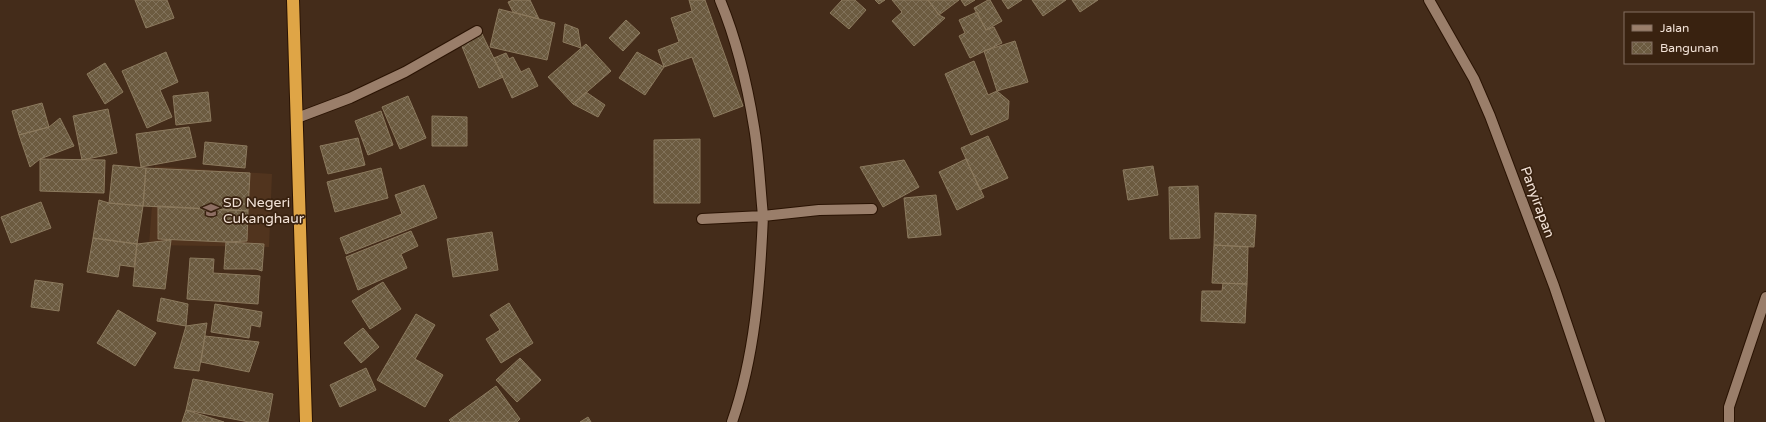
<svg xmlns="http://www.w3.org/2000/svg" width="1766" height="422" font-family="'Varela Round',sans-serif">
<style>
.built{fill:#51341e}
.building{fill:url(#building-cross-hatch);stroke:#8c7a5e}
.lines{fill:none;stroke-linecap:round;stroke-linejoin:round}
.street-casing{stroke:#2a1303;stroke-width:12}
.highway-casing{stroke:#2a1303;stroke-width:14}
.street{stroke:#9a7e6a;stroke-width:10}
.highway{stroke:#dfa546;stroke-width:12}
.labels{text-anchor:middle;stroke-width:3.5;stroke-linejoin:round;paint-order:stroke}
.poi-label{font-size:14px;fill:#f2e2d7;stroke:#392210;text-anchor:start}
.street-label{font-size:14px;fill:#f2e2d7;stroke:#392210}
</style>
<defs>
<pattern id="building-cross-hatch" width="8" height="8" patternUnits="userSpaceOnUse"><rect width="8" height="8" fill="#6c5b40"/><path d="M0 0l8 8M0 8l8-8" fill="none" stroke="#81725b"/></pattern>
</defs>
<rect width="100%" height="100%" fill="#442c1a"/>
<path class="built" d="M155,166l117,8 -3,73 -120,-2z"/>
<path class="building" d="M135,0h32l7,18 -28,10z
M513,0h17l9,19 -26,-7 -5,-10z
M689,0h16l38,106 -29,11 -22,-60 -28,10 -6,-17 21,-8 -8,-24 21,-7z
M842,0h13l11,10 -17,19 -19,-16z
M875,0h10l-6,4z
M892,0h36l11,15 6,3 -31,28 -22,-25 10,-9z
M928,0h31l-20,15z
M961,0h14l-10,6z
M988,0h2l12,21 -16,9 -12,-22z
M1002,0h20l-14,9z
M1032,0h34l-23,16z
M1072,0h26l-18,12z
M499,9l56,14 -8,37 -57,-13z
M977,12l9,18 8,-3 8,16 -32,15 -11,-22 6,-3 -6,-13z
M626,20l14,13 -17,18 -14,-13z
M565,24l13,5 3,19 -18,-6z
M482,34l21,43 -24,11 -18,-44z
M1015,41l13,41 -31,9 -13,-40z
M586,44l25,27 -38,33 -25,-27z
M166,52l12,30 -18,8 12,27 -25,11 -25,-57z
M637,52l27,15 -19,28 -26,-17z
M506,53l3,6 4,-2 8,15 8,-4 9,18 -26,12 -18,-40z
M974,61l14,34 9,-4 12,10 -1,18 -37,16 -26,-61z
M105,63l18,29 -18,12 -18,-30z
M208,92l3,29 -35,4 -3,-29z
M586,92l19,13 -7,12 -25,-13z
M408,96l18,42 -26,11 -18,-42z
M42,103l7,24 -30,8 -7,-24z
M108,109l9,44 -35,7 -9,-44z
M381,111l12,34 -25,10 -13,-34z
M432,116l35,1v29h-35z
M60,118l14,28 -34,13 -10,8 -11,-32 30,-8z
M189,127l7,30 -55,10 -5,-33z
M988,136l20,42 -28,12 -19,-42z
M358,138l7,27 -37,9 -8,-28z
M700,139v64h-46v-63z
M205,142l42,4 -2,22 -42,-4z
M40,159l65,1 -1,33 -64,-2z
M966,159l18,38 -27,13 -18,-38z
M904,160l15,27 -36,20 -23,-40z
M113,165l33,3 -3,38 -34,-3z
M1153,166l5,29 -30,5 -5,-30z
M146,168l104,5 -2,38 -105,-5z
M381,168l7,30 -53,14 -8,-30z
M424,185l13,33 -91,36 -6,-16 62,-24 -7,-19z
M1198,186l2,52 -30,1 -1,-52z
M936,195l5,40 -33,3 -4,-40z
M99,200l10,3 34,3 -6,38 -44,-6z
M41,202l10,26 -40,15 -10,-26z
M158,206l90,5 -1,30 -21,1 -68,-3z
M1215,213l41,2 -2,32 -40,-2z
M411,231l7,15 -17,8 6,14 -49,22 -12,-33z
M492,232l6,38 -45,7 -6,-38z
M93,238l44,6 -3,23 -14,-2 -2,12 -31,-5z
M171,240l-6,49 -32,-3 4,-42z
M226,242l38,2 -2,27 -6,-2h-32z
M1214,245l34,2 -1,37 -35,-1z
M190,258l24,1 -1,14 47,3 -2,28 -71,-5z
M35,280l28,4 -4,27 -28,-4z
M383,282l18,27 -31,20 -18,-28z
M1223,283l24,1 -2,39 -44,-2 1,-30h20z
M161,298l27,6 -2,22 -29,-5z
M509,303l24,40 -32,20 -15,-24 14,-9 -10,-15z
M215,304l47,8 -2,15 -9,-2 -2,13 -38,-6z
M118,310l38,23 -21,33 -38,-23z
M416,314l19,11 -20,34 28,16 -18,32 -48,-27z
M207,323l-8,48 -25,-3 12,-42z
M363,328l16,19 -18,16 -17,-20z
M205,336l54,6 -10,30 -48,-10z
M520,358l21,22 -24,22 -21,-22z
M366,368l10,22 -36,17 -10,-22z
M193,379l80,15 -5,28h-19l-63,-12z
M496,386l24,33 -3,3h-66l-2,-2z
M186,410l38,12h-42z
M588,417l3,5h-11z"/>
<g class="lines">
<defs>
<path id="street" d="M720,0c17,41 27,83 34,127 5,29 6,59 9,89l56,-6 53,-1
M1429,0l45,79 16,37 64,170 46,136
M297,118l53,-20 55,-26 72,-41
M702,219l61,-3c-3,69 -8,140 -31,206
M1729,422v-15l37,-110"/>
<path id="highway" d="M293,0l13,422"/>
</defs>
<use href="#street" class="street-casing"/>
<use href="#highway" class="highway-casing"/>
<use href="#street" class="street"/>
<use href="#highway" class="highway"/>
</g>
<defs>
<symbol id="school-bare" viewBox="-9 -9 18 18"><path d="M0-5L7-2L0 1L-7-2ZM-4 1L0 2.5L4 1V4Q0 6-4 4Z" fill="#8d6e63" stroke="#392210" stroke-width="2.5" paint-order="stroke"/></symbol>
</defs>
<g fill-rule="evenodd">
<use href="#school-bare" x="200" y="199" width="22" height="22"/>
</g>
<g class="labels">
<g class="poi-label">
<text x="223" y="207">SD Negeri<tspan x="223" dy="16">Cukanghaur</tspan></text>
</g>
<g class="street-label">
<text transform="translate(1538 202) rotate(70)" y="5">Panyirapan</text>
</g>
</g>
<rect x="1624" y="12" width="130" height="52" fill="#392210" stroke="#836f60"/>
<rect x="1632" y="25" width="20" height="6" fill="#9a7e6a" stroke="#836f60"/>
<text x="1660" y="32" font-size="12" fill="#f2e2d7">Jalan</text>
<rect x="1632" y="42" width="20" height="12" fill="url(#building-cross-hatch)" stroke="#836f60"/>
<text x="1660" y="52" font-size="12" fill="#f2e2d7">Bangunan</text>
</svg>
